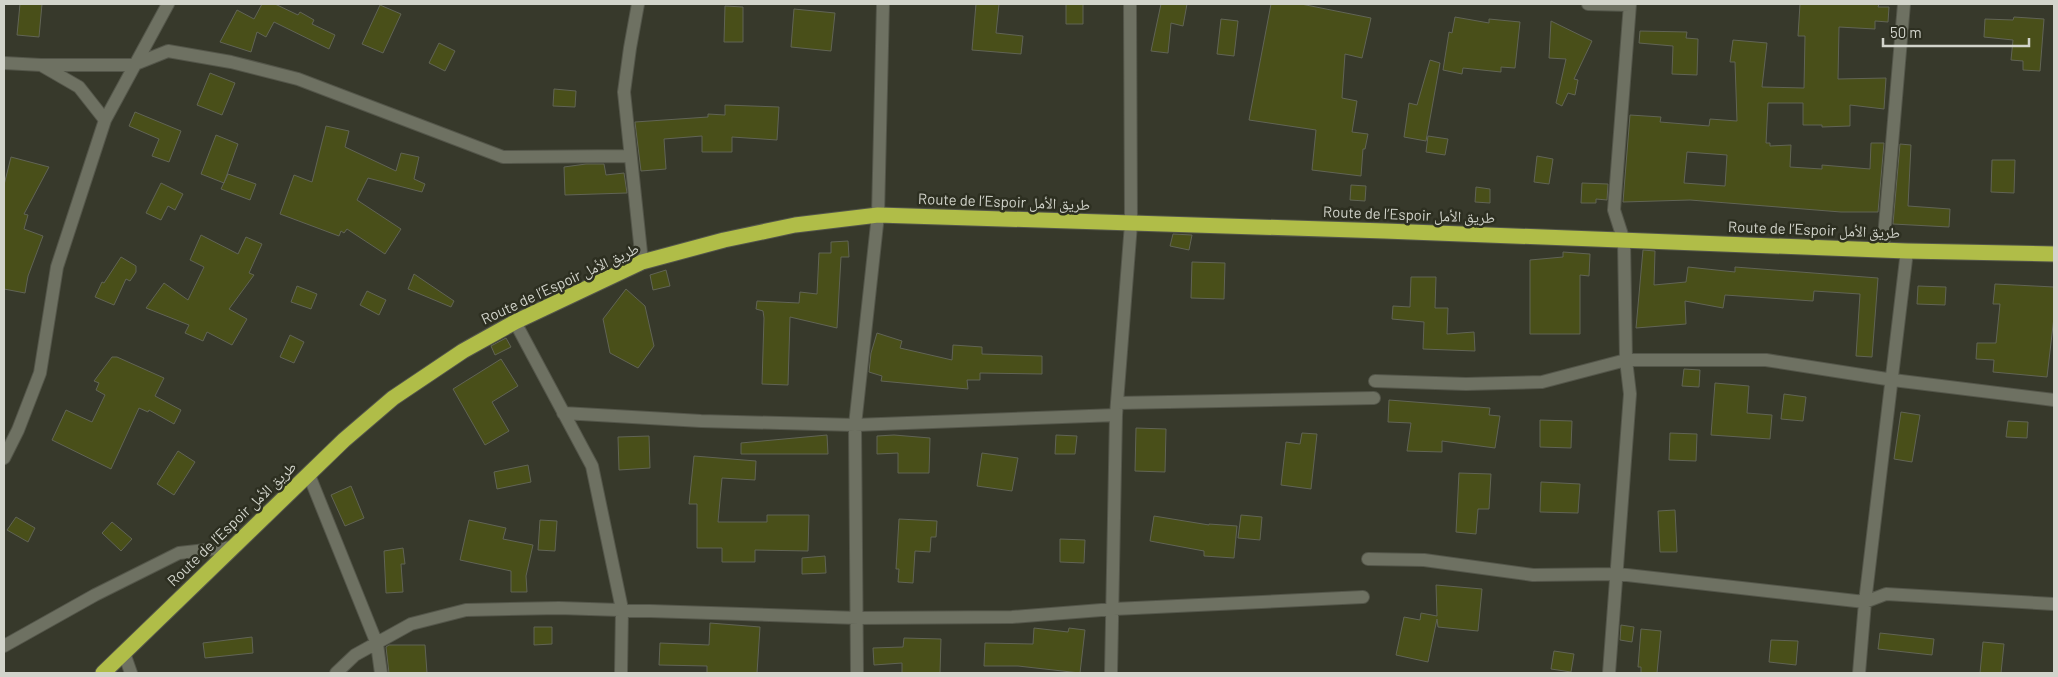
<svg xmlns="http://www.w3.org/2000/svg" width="2058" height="677" font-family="Barlow,'Noto Naskh Arabic',sans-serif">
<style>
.building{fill:#494f19;stroke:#616455;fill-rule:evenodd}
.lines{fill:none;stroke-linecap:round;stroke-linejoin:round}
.minor-casing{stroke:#54564a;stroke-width:14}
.highway-casing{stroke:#54564a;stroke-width:17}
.minor{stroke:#6e7162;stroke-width:12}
.highway{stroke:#b0bd48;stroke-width:15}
.labels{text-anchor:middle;stroke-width:5;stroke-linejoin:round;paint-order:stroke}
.street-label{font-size:15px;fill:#d2d4cb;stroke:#2d2f21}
</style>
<rect width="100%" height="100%" fill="#37392b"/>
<path class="building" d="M20,4h22l-3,33 -22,-2z
M262,4h13l23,11 2,-3 14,8 -2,4 23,11 -6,14 -55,-27 -8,15 -9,-5 -6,20 -31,-10 17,-32 17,9z
M976,4h23l-3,29 27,3 -2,18 -49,-4z
M1066,4h17v20h-17z
M1161,4h26l-4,22 -12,-3 -3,30 -17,-2z
M1271,4h30l70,14 -9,40 -17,-4 -3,44 15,3 -5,31 16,2 -3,15h-2l-2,27 -49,-6 4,-40 -67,-10z
M1800,4h79l-1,3h11l-1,15 -13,-1v8l-36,-2 -1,52 48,-1 -2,31 -34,-4v21l-28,1v-2h-19v-22h-35l-2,40h4v3l21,-1 -1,22 32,2v-4l48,4 1,-26h13l-6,69h-37l-151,-12 -67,2 7,-87 31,2 -1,5 49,4 1,-7 27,2 -2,-59h-5l3,-22 34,3 -5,44 42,1 1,-52h-7zM1687,152l40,3 -2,31 -41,-3z
M380,5l21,9 -18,39 -21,-9z
M725,6l18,1v35h-19z
M794,9l41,4 -4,38 -40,-4z
M1455,17l34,6v-4l31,3 -5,46 -14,-1v5l-38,-4 -1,6 -19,-4 6,-38 3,1z
M2014,17l30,2 -4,52 -17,-1v-9l-12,-1 2,-20 -29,-3 1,-18 28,1z
M1221,19l17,2 -4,35 -17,-2z
M1551,21l41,20 -18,38 4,1 -3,15 -7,-2 -6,13 -6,-3 10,-44 -17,-1z
M1640,31l47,1 -1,6 12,1 -1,36 -25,-1 1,-28 -34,-3z
M439,43l16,8 -10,20 -16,-8z
M1430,60l10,3 -14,78 -22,-4 5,-34 8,2z
M210,73l25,10 -13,32 -25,-10z
M554,89l22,2 -1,16 -22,-1z
M725,105l54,2 -2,33 -45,-3v15h-30v-16l-38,3 2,30 -25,2 -6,-49 73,-5v-3l17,1z
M135,112l46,19 -12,31 -17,-6 7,-17 -30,-13z
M326,126l23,5 -4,16 51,24 5,-18 18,4 -5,22 11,5 -3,8 -54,-14 -11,22 44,29 -16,25 -38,-25 -3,4 -3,-2 -2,5 -59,-22 14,-39 18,7z
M216,135l22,9 -14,39 -23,-9z
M1428,136l20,3 -3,16 -19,-3z
M1900,144l11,1 -3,61 42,3 -1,18 -56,-3z
M1537,156l16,3 -4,25 -15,-2z
M11,157l38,10 -25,47 4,1 -4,14 19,7 -15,40 -3,17 -21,-4v-104z
M1992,160h23l-1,33 -23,-1z
M586,164h18l2,11 18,-2 3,20 -62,2 -1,-28z
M228,174l28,10 -6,16 -29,-11z
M161,183l22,11 -8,16 -7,-4 -7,14 -15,-7z
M1582,183l26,1 -1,16 -11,-1v4h-15z
M1351,185l15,1 -1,15 -15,-1z
M1476,187l14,2v14l-15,-1z
M1173,234l19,1 -3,15 -19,-4z
M201,235l37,19 8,-17 16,7 -13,29 5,2 -25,34 18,10 -15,26 -25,-13 -4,9 -18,-8 4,-8 -43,-17 18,-25 24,17 16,-33 -14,-7z
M848,241l1,16h-8l-4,71 -47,-11 -2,68 -26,-1 2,-66 -1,-7 -7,-2 1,-8 42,2 1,-11 17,2 2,-41h12v-11z
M1643,250l12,1 -1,34 32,-3 2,-15 47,5v-5l143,11 -6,79 -16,-1 4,-62 -46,-3 -1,10 -88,-6 -2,13 -38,-7 1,23 -50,4z
M1563,252l27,2 -1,22 -9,-1v59h-50v-74l33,-3z
M121,257l15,9v6l-6,9 -4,-2 -12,26 -19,-8 7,-15 2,1z
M1192,262l33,1 -1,36 -33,-1z
M666,270l4,16 -17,4 -3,-15z
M414,274l40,27 -3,6 -43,-18z
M1411,277h25l-1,31h13l-1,26 27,-2 1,19 -52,-2 1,-27 -32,-3 1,-13 17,1z
M1995,284l59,3v30l-7,60 -54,-5 1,-12 -18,-1 1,-16h19l4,-39h-7z
M297,286l20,8 -6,15 -20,-7z
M1918,286l28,1 -1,18 -28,-1z
M626,289l19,17 9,40 -16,22 -28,-15 -7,-34z
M367,291l19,9 -7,15 -19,-10z
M877,333l25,8 -2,7 52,12 1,-15 29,2v7l60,2v18l-62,-1v7h-13l1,9 -87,-8 1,-5 -13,-4 2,-19z
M290,335l14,7 -10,21 -14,-6z
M506,338l5,9 -16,8 -4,-9z
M112,357h5l47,21 -9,18 26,14 -7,14 -25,-14 -1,2 -9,-4 -28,61 -59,-29 14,-30 26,12 13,-27 -9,-5 3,-7 -5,-2z
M501,359l17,27 -26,16 17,29 -24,14 -32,-56z
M1684,369l16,1 -1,17 -17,-1z
M1715,383l34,3 -2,27 25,2 -2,24 -59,-4z
M1784,394l22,3 -3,24 -22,-2z
M1389,400l101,8 -1,7 11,1 -5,32 -53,-7v11l-35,-1 4,-28 -23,-1z
M1901,412l19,3 -8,47 -18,-3z
M1540,420l32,1 -1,27 -31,-1z
M2008,421l20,1 -1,16 -21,-1z
M1136,428l30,1 -1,43 -30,-1z
M1302,433l15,1 -6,55 -30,-4 5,-43 14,2z
M1670,433l27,1 -1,27 -27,-1z
M827,435l1,19h-87v-11z
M894,435l36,3 -1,35h-31v-20l-21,1v-18z
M1056,435l21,1 -2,18h-20z
M649,436l1,32 -31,2 -1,-33z
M178,451l17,11 -21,33 -17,-11z
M982,453l36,5 -6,33 -35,-5z
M694,456l62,5 -1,19 -33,-2 -4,44h49v-7h42l-1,36 -53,-1v12h-33v-14h-25v-44h-8z
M528,465l3,17 -34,7 -3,-17z
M1459,473l32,1 -2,35h-11l-2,25 -20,-2z
M1541,482l39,2 -2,29 -38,-1z
M351,486l13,32 -19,8 -14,-31z
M1675,510l2,42h-17l-2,-41z
M1241,515l21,2 -2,23 -22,-2z
M1154,516l55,9v-1l28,2 -3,32 -30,-2v-5l-54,-10z
M16,517l19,11 -7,14 -21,-12z
M899,519l38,2 -1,16h-5l-1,15 -15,-1 -2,32 -15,-1 1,-13h-3z
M469,520l37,8 -3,11 30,6 -7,31 1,16h-16v-21l-51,-11z
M540,520l17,1 -2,30 -17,-1z
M112,522l20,17 -11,12 -19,-18z
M1060,539l25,1 -1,23 -24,-1z
M403,548l2,16h-4l2,28 -17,1 -2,-42z
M825,556l1,17 -24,1v-16z
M1436,585l46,4 -4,42 -40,-4 -1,-8 -9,43 -32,-7 8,-38 16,3 1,-7 16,3z
M710,623l50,4 -3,46h-50v-7l-48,-1 1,-22 49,2z
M1621,625l13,2 -2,15 -12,-2z
M534,627h18v17l-18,1z
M1034,628l34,4 1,-4 16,2 -5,43 -62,-7h-34l1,-23 48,1z
M1641,629l20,2 -4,42h-16v-6h-3z
M1880,633l54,6 -2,16 -54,-6z
M252,637l1,16 -48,5 -2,-15z
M904,638l37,1 -1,34h-38v-10l-28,2 -1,-17 30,-1z
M1771,640l27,1 -2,24 -27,-3z
M1983,642l21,2 -3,29h-21z
M389,645h36l2,28h-38l-3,-26z
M1554,651l20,3 -3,18 -20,-3z"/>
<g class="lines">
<defs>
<path id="minor" d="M638,4l-8,44 -6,44 18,170
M1588,4l42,1
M4,63l37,2h92l35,-14 63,11 67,17 205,78 126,-1
M41,65l38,22 26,33
M1883,249l21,-245
M515,322l77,144 30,143 -1,64
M1375,381l91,3 76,-2 84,-22h140l127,20 161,20
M1117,403l257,-5
M563,413l138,8 154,4 261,-10
M4,458l14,-28 22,-57 17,-106 48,-147 63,-116
M309,475l68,169 4,29
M1368,559l56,1 109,15 85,-1 247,28 21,-8 168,10
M4,646l91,-51 84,-42 54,-6
M124,653l7,20
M336,673l19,-18 56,-31 55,-14 93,-2 299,10 154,-1 102,-8 249,-12
M857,673l-2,-248 23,-210 5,-211
M1111,673l5,-258 15,-191 -1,-220
M1609,673l21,-279 -4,-34 -2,-119 -10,-31 16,-206
M1859,673l6,-71 42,-351"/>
<path id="highway" d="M103,673l241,-233 49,-42 70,-47 52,-29 127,-60 82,-22 71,-15 83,-10 507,16 522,20 147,3"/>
</defs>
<use href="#minor" class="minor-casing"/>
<use href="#highway" class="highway-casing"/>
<use href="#minor" class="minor"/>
<use href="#highway" class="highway"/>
</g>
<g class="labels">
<g class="street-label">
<text transform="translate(1004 202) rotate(2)" y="5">Route de l’Espoir طريق الأمل</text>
<text transform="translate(1409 215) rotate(2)" y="5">Route de l’Espoir طريق الأمل</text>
<text transform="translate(1814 230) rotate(2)" y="5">Route de l’Espoir طريق الأمل</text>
<text transform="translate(560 284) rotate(-25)" y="5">Route de l’Espoir طريق الأمل</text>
<text transform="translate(232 524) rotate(-44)" y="5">Route de l’Espoir طريق الأمل</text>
</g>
</g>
<rect width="2058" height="677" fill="none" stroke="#d2d4cb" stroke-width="10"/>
<path d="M1883 38v8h146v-8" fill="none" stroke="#d2d4cb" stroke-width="2.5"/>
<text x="1890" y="38" font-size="15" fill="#d2d4cb" stroke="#2d2f21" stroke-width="4" paint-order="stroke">50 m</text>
</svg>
